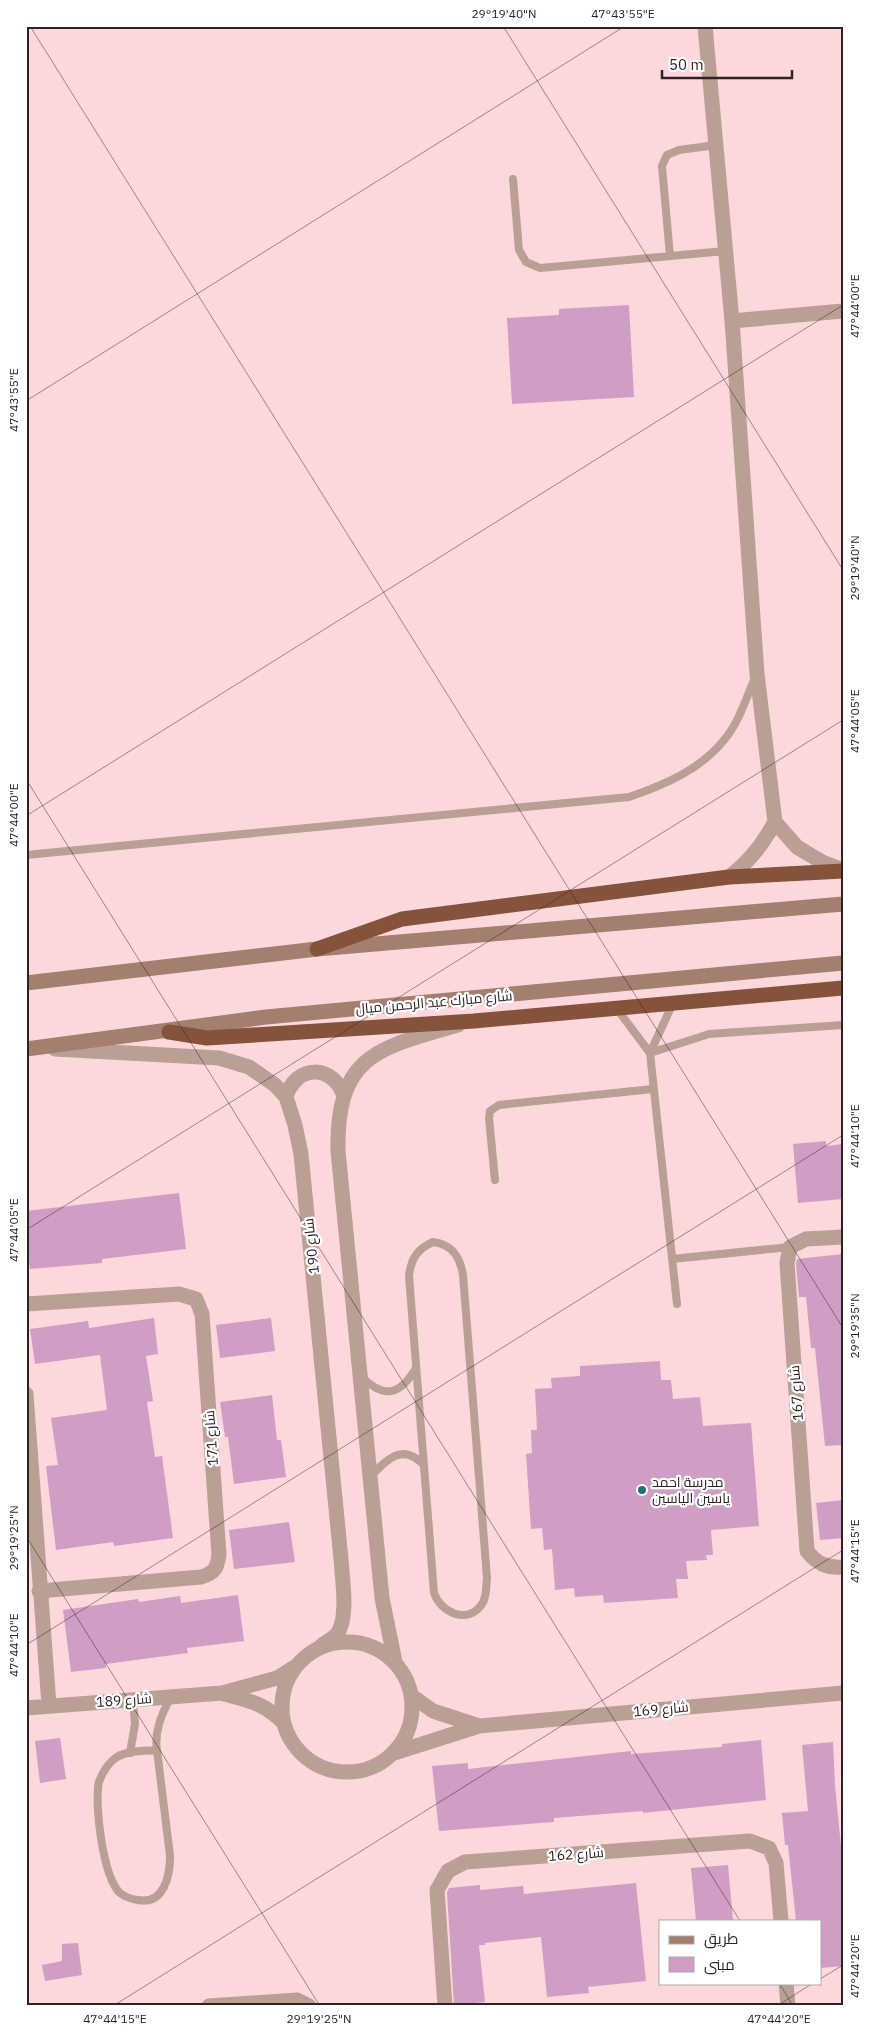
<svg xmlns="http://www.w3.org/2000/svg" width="869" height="2032" font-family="'IBM Plex Sans',Cairo,sans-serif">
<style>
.building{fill:#d09ec4}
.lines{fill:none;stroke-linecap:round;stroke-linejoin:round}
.lane{stroke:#b99f94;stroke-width:8}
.street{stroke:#b99f94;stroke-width:15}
.secondary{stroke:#a47e6e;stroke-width:15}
.highway{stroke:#85523b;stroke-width:15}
.ticks{fill:none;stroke:#2f2224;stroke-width:1;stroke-opacity:0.45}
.poi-dot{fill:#246f6f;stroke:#fff;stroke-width:2}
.labels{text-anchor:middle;stroke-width:4.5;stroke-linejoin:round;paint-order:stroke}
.street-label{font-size:14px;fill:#2f2224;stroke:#fff}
.poi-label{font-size:14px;fill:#2f2224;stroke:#fff;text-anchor:start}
.neatline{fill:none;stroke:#2f2224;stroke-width:2}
.ticks-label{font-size:12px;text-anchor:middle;fill:#2f2224}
</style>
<rect width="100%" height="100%" fill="#fcd7dc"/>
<path class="building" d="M629,305l5,92 -122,7 -5,-86 52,-3v-6z
M826,1141v5l17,-2v55l-45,4 -5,-59z
M179,1193l7,56 -84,10v4l-72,6 -4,-29v-29z
M843,1254v191l-18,1 -10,-98h-4l-5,-51h-7l-3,-33 1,-5z
M154,1318l4,36 -12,2 7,45 -6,1 8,55 7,-1 11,82 -59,8 -1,-4 -57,8 -10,-84 12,-1 -7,-47 56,-8 -7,-55 -65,9 -5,-35 58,-8 1,7z
M271,1318l4,33 -55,7 -4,-33z
M660,1361l1,19h10l2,19 27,-2 3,29 48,-3 8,103 -48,4 2,25h-7l1,5 -21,1 2,18h-12l2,19 -74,5 -1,-8 -28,2 -1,-9 -19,2 -3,-41 -8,1 -2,-22 -11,1 -5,-75 6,-1 -1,-23h6l-2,-41 17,-1 -1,-10 29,-2v-10z
M272,1395l5,45h4l5,37 -52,7 -6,-47h-3l-5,-35z
M843,1500v38l-23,2 -4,-37z
M289,1522l6,40 -61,7 -5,-39z
M238,1595l6,46 -57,7 1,5 -82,11v4l-35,4 -8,-62 75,-11 1,3 41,-6 1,7z
M60,1738l6,41 -26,4 -5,-42z
M761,1740l5,60 -123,13v-2l-89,7v4l-115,9 -7,-65 36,-3v6l163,-18v3l91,-7v-3z
M833,1742l2,43 6,61h2v120l-23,2v-47h-24l-8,-76h-3l-3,-32 26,-2 -6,-66z
M728,1865l5,55 -37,1 -5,-53z
M636,1883l10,98 -58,6 1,6 -42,4 -6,-60 -56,6v2h-6l6,57 -31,3 -7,-113 2,-4 31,-3v5l43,-4 1,8z
M78,1943l4,32 -37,6 -3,-16 20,-4v-17z"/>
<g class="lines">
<path class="lane" d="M513,179l6,71 7,12 14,6 185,-17
M670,256l-8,-90 5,-11 12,-5 37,-5
M26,855l603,-58c35,-12 71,-27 95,-57 15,-17 22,-42 31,-62
M617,1009l33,44 27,251
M650,1053l59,-19 134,-9
M650,1053l23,-50
M495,1180l-6,-62 1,-7 9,-6 154,-16
M433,1242c19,2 27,15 30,33l24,303c-1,8 0,19 -5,26 -14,21 -41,9 -48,-11l-25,-317c2,-17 8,-27 24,-34z
M672,1259l118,-12
M362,1377c23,23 39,17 54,-9
M371,1476c17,-18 32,-33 53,-11
M157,1750c-14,1 -33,0 -44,10 -7,6 -11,14 -14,22 -5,22 4,95 21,111 5,4 11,6 18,7 26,5 32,-24 32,-44l-13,-106c-3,-19 5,-37 14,-53
M130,1753l5,-29 -2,-24"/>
<path class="street" d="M705,26l27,295 25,353 18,148 22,25 25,15 21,8
M732,321l111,-10
M729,877c20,-15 33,-32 46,-55
M55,1049l164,9 30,9 26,18 11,12 9,28 6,29 40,405c1,19 8,59 -4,75 -4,5 -11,8 -16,12
M286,1097c10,-33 47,-33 58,-1
M843,1237l-37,2 -16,8 -3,16 20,288c10,13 20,17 36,16
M26,1304l153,-10 17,5 6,15 17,241c-2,13 -4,18 -18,22l-162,14
M26,1394l23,311
M282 1707a65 65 0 1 1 130 0a65 65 0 1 1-130 0Z
M395,1662l-13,-64 -44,-447c-2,-96 40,-103 120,-126
M224,1694c26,7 40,9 60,29
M412,1696l21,15 46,15
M26,1708l196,-15 55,-15 16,-10
M394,1753l85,-27 364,-33
M786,1983l2,23
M209,2006l88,-6 12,6
M445,2006l-8,-116 11,-19 17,-9 285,-21 19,7 7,15 5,58"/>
<path class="secondary" d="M26,983l291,-34 526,-45
M26,1049l240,-32 577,-54"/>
<path class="highway" d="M317,949l85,-30 327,-42 114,-6
M169,1032l38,6 267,-17 369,-33"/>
</g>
<path class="ticks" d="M30,26l813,1302M503,26l340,544M26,401l599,-375M26,779l714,1142M26,816l817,-511M26,1230l817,-510M26,1536l294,470M26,1645l817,-510M820,1979l23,-14M779,1983l14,23M113,2006l730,-456M777,2006l36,-23"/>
<circle class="poi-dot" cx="642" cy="1490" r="5"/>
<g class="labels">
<g class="street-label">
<text transform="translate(434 1002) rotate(-5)" y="5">شارع مبارك عبد الرحمن ميال</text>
<text transform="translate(311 1246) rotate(-96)" y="5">شارع 190</text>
<text transform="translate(796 1393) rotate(-94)" y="5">شارع 167</text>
<text transform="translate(211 1438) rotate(-94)" y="5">شارع 171</text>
<text transform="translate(124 1700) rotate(-4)" y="5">شارع 189</text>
<text transform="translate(661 1709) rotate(-5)" y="5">شارع 169</text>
<text transform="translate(576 1854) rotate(-4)" y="5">شارع 162</text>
</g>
<g class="poi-label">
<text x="652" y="1487">مدرسة احمد<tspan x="652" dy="16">ياسين الياسين</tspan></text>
</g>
</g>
<rect width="869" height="2032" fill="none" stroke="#ffffff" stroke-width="55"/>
<rect x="659" y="1920" width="162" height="65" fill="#ffffff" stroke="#aca7a7"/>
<rect x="669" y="1936" width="25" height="8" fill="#a47e6e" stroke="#aca7a7"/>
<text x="704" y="1944" font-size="15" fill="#2f2224">طريق</text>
<rect x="669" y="1957" width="25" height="15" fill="#d09ec4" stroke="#aca7a7"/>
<text x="704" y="1970" font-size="15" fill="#2f2224">مبنى</text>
<path d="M662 70v8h130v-8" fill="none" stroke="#2f2224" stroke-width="2.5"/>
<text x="669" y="70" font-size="15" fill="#2f2224" stroke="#ffffff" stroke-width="4" paint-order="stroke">50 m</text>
<rect x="28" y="28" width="814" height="1976" class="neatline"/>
<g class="ticks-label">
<text x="504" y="18">29°19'40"N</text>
<text x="623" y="18">47°43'55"E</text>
<text transform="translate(855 306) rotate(-90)" y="4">47°44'00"E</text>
<text transform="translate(14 400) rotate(-90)" y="4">47°43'55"E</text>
<text transform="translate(855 568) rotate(-90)" y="4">29°19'40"N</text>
<text transform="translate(855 721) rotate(-90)" y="4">47°44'05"E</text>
<text transform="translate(14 815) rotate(-90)" y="4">47°44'00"E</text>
<text transform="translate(855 1136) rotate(-90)" y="4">47°44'10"E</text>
<text transform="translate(14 1230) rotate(-90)" y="4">47°44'05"E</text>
<text transform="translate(855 1326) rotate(-90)" y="4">29°19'35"N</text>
<text transform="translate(14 1538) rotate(-90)" y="4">29°19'25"N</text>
<text transform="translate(855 1551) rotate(-90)" y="4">47°44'15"E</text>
<text transform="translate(14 1645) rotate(-90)" y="4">47°44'10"E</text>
<text transform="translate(855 1966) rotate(-90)" y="4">47°44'20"E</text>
<text x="115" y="2023">47°44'15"E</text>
<text x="319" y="2023">29°19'25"N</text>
<text x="779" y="2023">47°44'20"E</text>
</g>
</svg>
